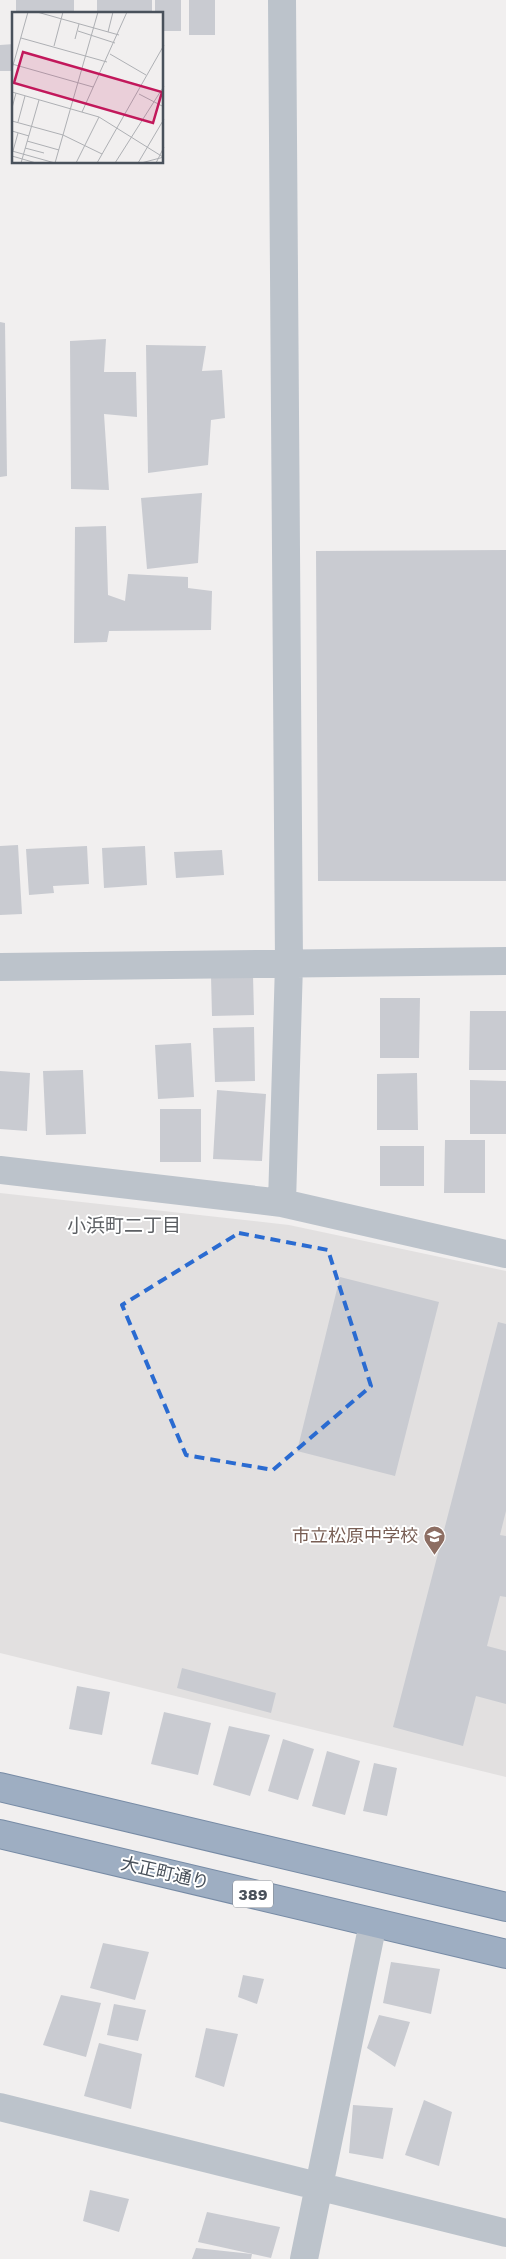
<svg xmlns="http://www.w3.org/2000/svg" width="506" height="2259" font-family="'Work Sans','Noto Sans JP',sans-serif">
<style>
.education{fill:#e2e0e0}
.building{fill:#c9cbd1}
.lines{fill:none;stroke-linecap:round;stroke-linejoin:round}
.trunk-casing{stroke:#778ba5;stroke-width:30}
.minor{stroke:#bcc3cb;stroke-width:28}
.trunk{stroke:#9eaec2;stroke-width:28}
.marked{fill:none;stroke:#2a6bd1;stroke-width:4;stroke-dasharray:10 6;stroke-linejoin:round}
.labels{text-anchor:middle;stroke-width:4;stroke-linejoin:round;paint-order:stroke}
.shield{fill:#fff;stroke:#80858c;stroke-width:1}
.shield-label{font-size:16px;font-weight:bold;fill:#49515b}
.education-label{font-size:18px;fill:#785e54;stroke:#fff;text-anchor:end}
.street-label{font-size:18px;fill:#49515b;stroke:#fff}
.neighbourhood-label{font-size:19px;fill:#5c5f63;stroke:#fff}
.inset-road{fill:none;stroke:#aeb0b4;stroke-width:1}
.view{fill:#c2185b;fill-opacity:0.15;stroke:#c2185b;stroke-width:2.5}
.inset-edge{fill:none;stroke:#49515b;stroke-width:2.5}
</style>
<rect width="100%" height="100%" fill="#f1efef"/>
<path class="education" d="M0,1193l289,32 217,46v506l-506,-124z"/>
<path class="building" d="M16,0h58v14h-58z
M97,0h55v14h-55z
M155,0h26v31h-19v-17h-7z
M189,0h26v35h-26z
M14,44v27h-14v-26z
M0,322l5,1 2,153 -7,1z
M106,339l-2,33h32l1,45 -33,-3 5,76 -38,-1 -1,-148z
M146,345l60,1 -4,25 20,-1 3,48 -14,2 -3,45 -60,8z
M202,493l-4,70 -51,6 -6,-71z
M106,526l2,69 17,6 3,-27 60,3v11l24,3 -1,39 -102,1 -2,11 -33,1 1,-116z
M506,550v331h-188l-2,-330z
M18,845l4,69 -22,1v-69z
M87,846l2,38 -36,2 1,7 -25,2 -3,-46z
M145,846l2,39 -43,3 -2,-40z
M222,850l2,25 -48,3 -2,-26z
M253,975l1,40 -42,1 -1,-40z
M380,998h40l-1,60h-39z
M470,1011h36v59h-37z
M254,1027l1,54 -40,1 -2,-54z
M191,1043l3,54 -36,2 -3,-54z
M83,1070l3,64 -40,1 -3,-64z
M0,1071l30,2 -3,58 -27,-2z
M417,1073l1,57h-41v-56z
M470,1080l36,1v53h-36z
M217,1090l49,4 -4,67 -49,-2z
M160,1109h41v53h-41z
M445,1140h40v53h-41z
M380,1146h44v40h-44z
M340,1277l99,25 -44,174 -98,-25z
M498,1322l8,2v187l-6,24 6,1v61l-6,-1 -13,50 19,5v53l-30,-8 -13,50 -70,-19z
M182,1668l94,25 -5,20 -94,-25z
M77,1686l33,6 -8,43 -33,-6z
M164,1712l47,11 -13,52 -47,-11z
M229,1726l41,9 -20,61 -37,-11z
M283,1739l31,10 -16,51 -30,-9z
M327,1751l33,10 -15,54 -33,-9z
M374,1763l23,5 -10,48 -24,-5z
M103,1943l46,9 -14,48 -45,-12z
M391,1962l49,7 -9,45 -48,-11z
M243,1975l21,4 -7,25 -19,-7z
M61,1995l40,8 -15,54 -43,-12z
M114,2004l32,6 -8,31 -31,-6z
M379,2015l31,7 -15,45 -28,-19z
M206,2028l32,6 -14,53 -29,-10z
M99,2043l43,11 -11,55 -47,-13z
M424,2100l28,12 -13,54 -34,-11z
M353,2105l40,3 -10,51 -34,-6z
M90,2190l39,9 -10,33 -36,-11z
M207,2212l73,15 -9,31 -73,-16z
M196,2248l56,6 -1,5h-59z"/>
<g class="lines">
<defs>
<path id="trunk" d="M0,1787l506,120
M0,1834l506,120"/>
</defs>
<use href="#trunk" class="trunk-casing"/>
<path class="minor" d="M282,0l7,964 -7,239
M0,967l506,-6
M0,1170l282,33 224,51
M0,2107l506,126
M304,2259l69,-336"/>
<use href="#trunk" class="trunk"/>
</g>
<path class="marked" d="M239,1233l89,17 43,136 -98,84 -87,-15 -64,-150z"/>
<defs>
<symbol id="school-pin" viewBox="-11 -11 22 30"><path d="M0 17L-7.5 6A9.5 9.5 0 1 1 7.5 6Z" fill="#8d6e63" stroke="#fff"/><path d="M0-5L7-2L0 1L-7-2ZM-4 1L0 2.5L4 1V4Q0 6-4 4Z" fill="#fff"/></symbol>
</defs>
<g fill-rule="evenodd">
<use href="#school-pin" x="422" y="1524" width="25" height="34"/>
</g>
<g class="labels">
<rect class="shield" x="233" y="1880.5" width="40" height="27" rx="4"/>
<g class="shield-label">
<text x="253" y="1900">389</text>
</g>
<g class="education-label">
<text x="418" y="1542">市立松原中学校</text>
</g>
<g class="street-label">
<text transform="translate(165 1873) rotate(13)" y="6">大正町通り</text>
</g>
<g class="neighbourhood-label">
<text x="124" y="1232">小浜町二丁目</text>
</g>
</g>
<g transform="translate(12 12)">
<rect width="151" height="151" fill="#f1efef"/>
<path class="inset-road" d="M25,0l82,23M66,19l37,12M96,20l5,-20M9,26l86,24M63,27l4,-15M42,34l9,-34M98,42l36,21M0,52l81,23M0,57l16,-57M0,80l87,25 64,40M127,82l25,13M0,96l4,-15M70,100l45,-100M0,109l51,14 39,19M6,110l7,-26M0,119l17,5M15,129l32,9M13,136l19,5M0,139l43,12M1,139l5,-18M0,144l24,7M9,151l18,-63M43,151l43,-151M64,151l23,-46M85,151l67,-118M103,151l49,-77M126,151l26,-44M129,151l23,-6M144,151l8,-16"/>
<path class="view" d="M11,40l139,40 -9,31 -139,-40z"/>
<rect width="151" height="151" class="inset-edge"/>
</g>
</svg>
